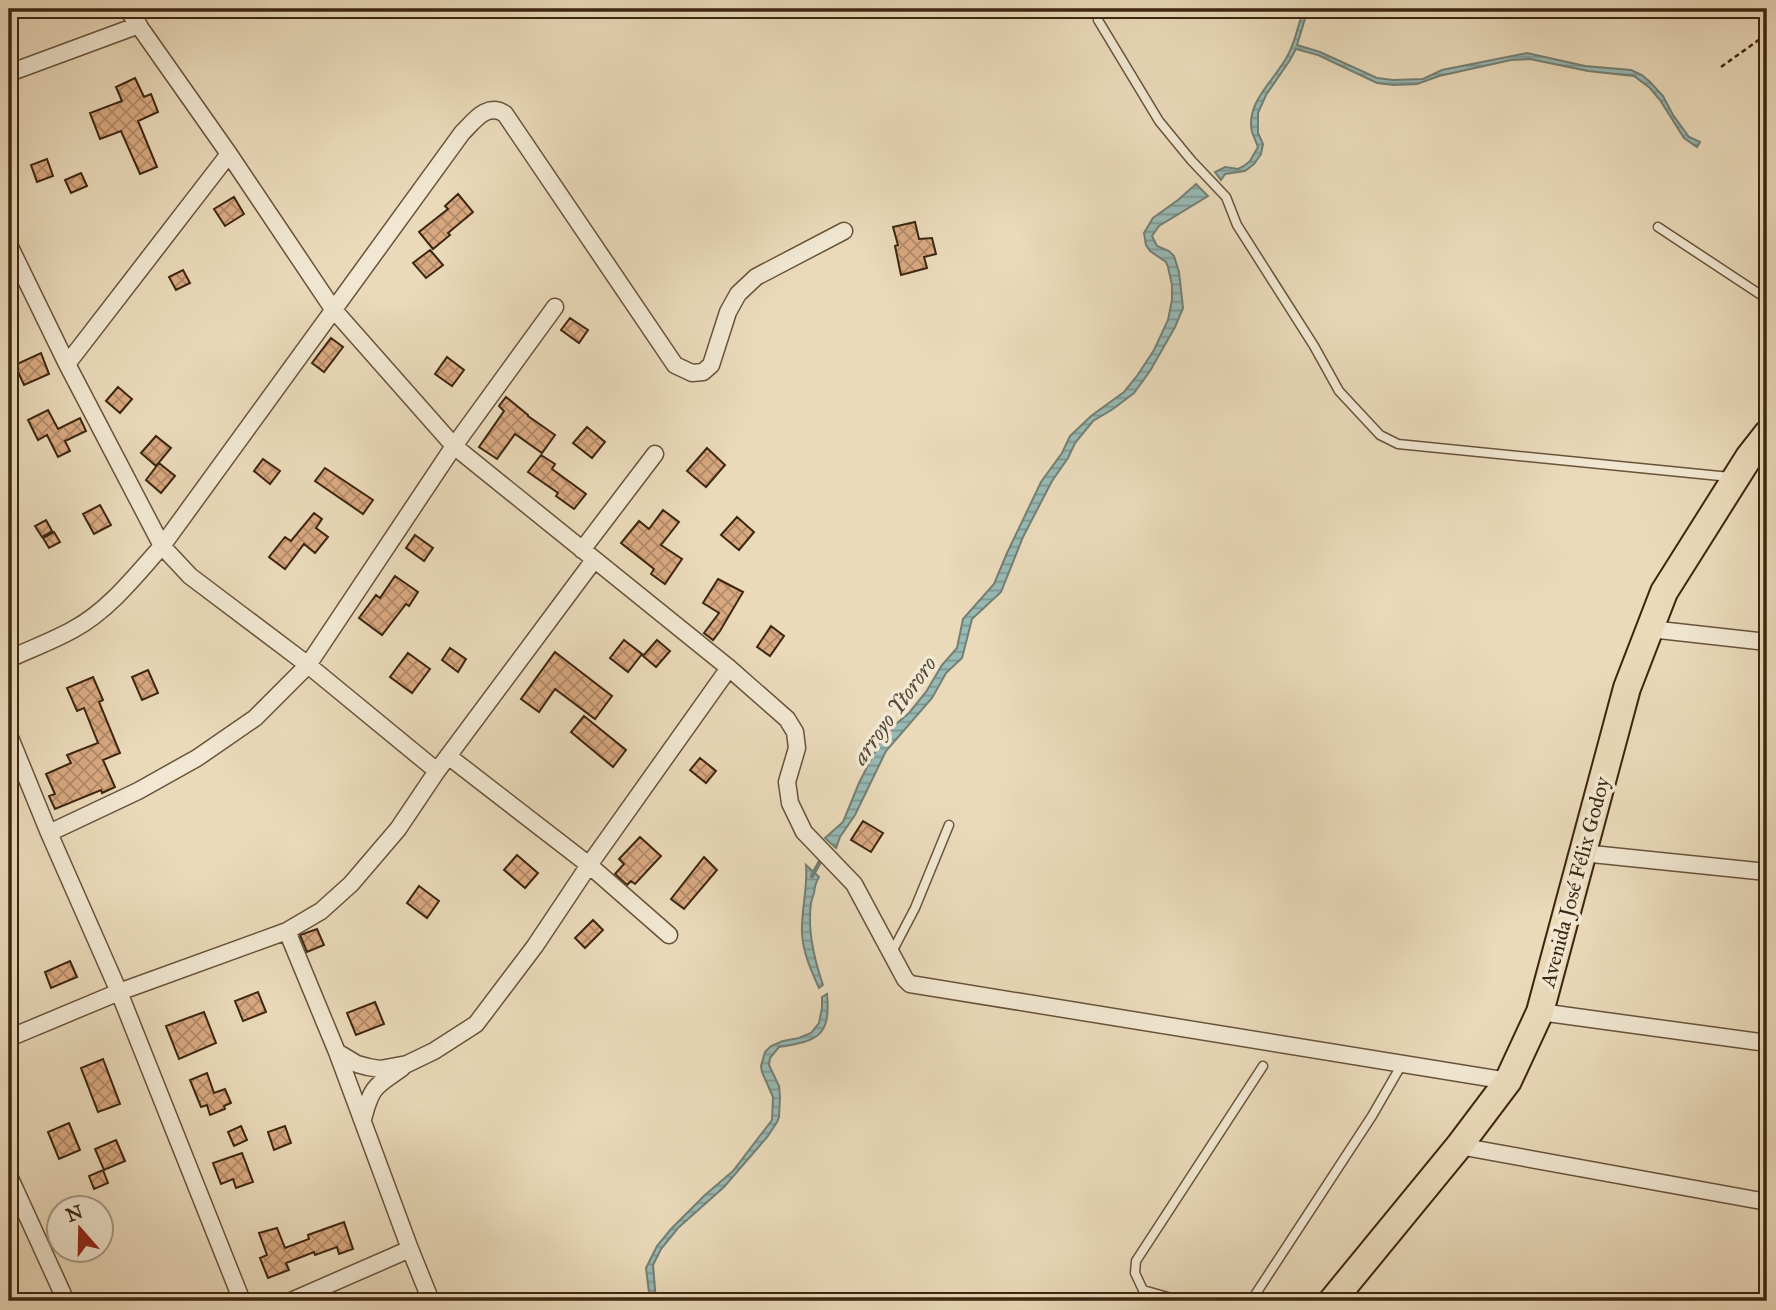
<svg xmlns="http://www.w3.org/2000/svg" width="1776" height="1310" font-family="'IM FELL Great Primer',serif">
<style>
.water{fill:url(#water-rules);stroke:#747f73;stroke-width:2}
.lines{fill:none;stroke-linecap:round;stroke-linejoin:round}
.stream{stroke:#747f73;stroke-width:4.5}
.building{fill:url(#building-cross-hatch);stroke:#3d2610;stroke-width:2}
.lane-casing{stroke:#68533a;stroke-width:11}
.street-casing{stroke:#68533a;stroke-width:19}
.primary-casing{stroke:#3d2610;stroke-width:30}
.path{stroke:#3d2610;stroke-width:2.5;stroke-dasharray:5 3.5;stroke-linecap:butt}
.lane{stroke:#f1e7d2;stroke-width:8}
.street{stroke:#f1e7d2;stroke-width:16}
.primary{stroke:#eadaba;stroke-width:26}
.labels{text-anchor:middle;stroke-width:7;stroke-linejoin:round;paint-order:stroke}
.street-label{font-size:21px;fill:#3d2610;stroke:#f1e7d2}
.water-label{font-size:23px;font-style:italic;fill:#544b39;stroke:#f1e7d2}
</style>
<defs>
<pattern id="water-rules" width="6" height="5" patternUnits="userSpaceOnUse" patternTransform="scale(1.75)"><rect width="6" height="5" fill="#98bab5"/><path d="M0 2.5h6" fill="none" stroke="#7d9792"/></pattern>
<pattern id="building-cross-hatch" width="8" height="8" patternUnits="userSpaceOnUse" patternTransform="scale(1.75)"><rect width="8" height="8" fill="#d9a981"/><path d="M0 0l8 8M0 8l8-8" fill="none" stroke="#b18968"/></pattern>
</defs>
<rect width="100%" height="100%" fill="#eadaba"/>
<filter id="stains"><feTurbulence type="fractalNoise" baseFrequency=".00286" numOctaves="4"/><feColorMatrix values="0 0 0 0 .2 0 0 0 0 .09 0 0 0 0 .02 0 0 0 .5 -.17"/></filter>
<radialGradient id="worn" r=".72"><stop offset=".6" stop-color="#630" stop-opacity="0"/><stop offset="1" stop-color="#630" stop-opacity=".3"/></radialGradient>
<path class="water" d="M1304,9h4l-11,36 23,7 57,26 16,2 30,-1 19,-9 85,-17 58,13 46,4 11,5 8,7 13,14 10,19 16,22 11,5 -3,5 -13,-9 -24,-38 -10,-12 -16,-12 -46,-5 -58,-12 -19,1 -72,16 -22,8 -23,1 -17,-2 -59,-28 -22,-6 -6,11 -24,35 -8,18v20l5,11 -2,10 -7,10 -9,7 -20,3 -4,6 -6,-8 10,-5 13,2 6,-3 6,-5 8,-14c-2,-5 -4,-10 -6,-15 -7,-30 24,-53 36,-77 8,-15 10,-31 16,-46z
M1196,184l12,12 -49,30 -7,10 5,10 12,5 5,5 5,16 4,36 -8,19 -25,44 -16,22 -21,16 -20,12 -18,22 -7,15 -16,23 -29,56 -22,55 -29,27 -10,39 -16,15 -14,25 -46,53 -31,64 -15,22 -4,11 -11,-10 18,-16 16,-39 20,-39 17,-20 13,-11 17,-21 16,-27 15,-17 6,-29 31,-35 13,-31 34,-71 21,-29 8,-17 21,-20 33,-24 13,-16 17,-26 14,-30 4,-20v-15l-4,-18 -2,-5 -16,-11 -4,-6 -2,-12 9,-15 25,-18z
M806,865l13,12c-4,6 -4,9 -5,16 0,0 -3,9 -3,10 -4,28 3,56 12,82l-4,3c-8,-18 -16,-35 -17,-55 -1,-23 6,-44 4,-68z
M827,994c4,43 -10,47 -48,53l-9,11 -1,7 10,21 1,11 -1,20 -2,5 -9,14 -44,51 -46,41 -17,21 -8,16 3,36h-6l-4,-33 11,-22 14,-17 34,-34 28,-24 39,-51 1,-23 -11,-25 -1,-6 4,-14 6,-6 12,-5 16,-3 12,-5 8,-10 3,-15v-11z"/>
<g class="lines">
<path class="stream" d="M812,876l11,-20"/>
</g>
<path class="building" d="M135,78l9,19 7,-3 7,18 -20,9 19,46 -17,7 -19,-43 -21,8 -10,-26 32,-12 -6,-14z
M47,159l6,17 -16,6 -6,-17z
M81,173l6,13 -16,7 -6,-13z
M458,194l15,18 -25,21 2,2 -17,14 -14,-17 29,-23 -3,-3z
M234,197l10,17 -19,12 -11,-17z
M915,222l4,17 13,-1 4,16 -12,3 3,11 -26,7 -6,-29 3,-1 -5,-18z
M430,250l13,15 -17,13 -13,-15z
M183,270l7,13 -14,7 -7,-13z
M570,318l18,12 -9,13 -18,-13z
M331,338l12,9 -19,25 -12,-9z
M41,353l8,21 -25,11 -9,-20z
M447,357l17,13 -12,16 -17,-12z
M118,387l14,12 -12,14 -14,-12z
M506,397l22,18v1l27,19 -13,18 -27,-19 -18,25 -18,-12 25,-36 -5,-5z
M48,410l10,19 22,-11 6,13 -21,10 5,10 -12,6 -11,-22 -9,5 -10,-20z
M587,427l18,15 -13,16 -19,-15z
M156,436l15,12 -15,18 -15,-13z
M707,448l18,17 -19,22 -19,-16z
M541,455l14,9 -3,5 34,25 -12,15 -18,-13 2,-3 -30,-21z
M263,459l17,12 -10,13 -16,-13z
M159,463l16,13 -14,17 -15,-13z
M325,468l48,32 -10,14 -48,-33z
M100,505l11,20 -17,9 -11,-20z
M663,510l16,12 -18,23 21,14 -17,25 -14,-10 3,-5 -33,-26 18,-22 10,8z
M314,513l8,6 -6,9 12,9 -13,16 -11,-9 -19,25 -16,-12 16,-20 6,4z
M737,517l17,15 -15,18 -18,-15z
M46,520l6,11 -10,6 -7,-11z
M54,532l6,10 -11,6 -6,-10z
M415,535l18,13 -9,13 -18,-13z
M395,576l23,16 -9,14 -3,-2 -24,31 -23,-17 17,-23 4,3z
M718,579l25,13 -23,39 -7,9 -9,-7 15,-20 -16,-10z
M771,626l13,10 -14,20 -13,-9z
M624,640l18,14 -14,18 -18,-14z
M657,640l13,11 -14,16 -13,-11z
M450,648l16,11 -8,13 -16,-12z
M555,652l57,44 -17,23 -40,-30 -16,23 -18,-13z
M408,653l22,16 -18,24 -22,-16z
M148,670l10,23 -16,7 -10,-23z
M93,677l10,23 -4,2 21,51 -17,7 12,27 -13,6 -1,-3 -46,19 -6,-13 6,-2 -9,-20 25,-11 -4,-8 31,-12 -14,-35 -7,3 -10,-23z
M584,716l42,34 -13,17 -42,-35z
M700,758l16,13 -10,12 -16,-13z
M863,821l20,12 -12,19 -20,-12z
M640,837l21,19 -26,28 -4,-3 -4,4 -12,-11 9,-10 -5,-5z
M517,855l21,18 -13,15 -21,-18z
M704,857l13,13 -33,39 -13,-10z
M419,886l20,15 -12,17 -20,-15z
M593,920l10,10 -18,18 -10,-10z
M317,929l7,16 -17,7 -7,-17z
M70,961l7,16 -26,11 -6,-16z
M258,992l8,20 -23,9 -8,-20z
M375,1002l9,22 -28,11 -9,-22z
M204,1012l12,31 -37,16 -13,-33z
M103,1059l17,45 -22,8 -17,-44z
M207,1073l7,20 11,-4 6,14 -7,3 1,3 -15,6 -3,-10 -6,2 -11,-27z
M69,1123l11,27 -21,9 -11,-27z
M241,1126l6,14 -13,6 -6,-14z
M285,1126l6,17 -17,7 -6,-18z
M116,1140l9,21 -21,9 -9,-21z
M242,1153l11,29 -17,6 -3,-9 -12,5 -8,-21z
M103,1170l5,13 -14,6 -5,-13z
M344,1222l9,27 -14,5 -2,-7 -22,8 -1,-3 -28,11 3,7 -21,8 -8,-20 7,-3 -8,-22 18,-5 8,20 24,-9 -1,-4z"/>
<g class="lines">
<defs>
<path id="lane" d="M1098,20l61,101 32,39 35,37 11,28 77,121 25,45 41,44 18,9 332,33
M1658,227l109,72
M892,952l23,-44 34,-83
M1182,1301l-39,-11 -8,-17 1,-12 127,-195
M1251,1301l121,-185 30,-52"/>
<path id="street" d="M127,9l102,145 104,155 121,137 275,222 58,51 8,13 2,16 -10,34 3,21 14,29 50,52 51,95 5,5 598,97
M9,73l130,-48
M9,245l58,119 95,182 28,30 118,89 129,106
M67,364l162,-210
M582,550l73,-96
M1650,629l117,13
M9,659c21,-10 44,-18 65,-30 35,-19 61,-53 88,-83l300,-413c12,-12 25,-31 43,-19l170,251 17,8 11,-1 8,-7 17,-53 10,-18 18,-17 88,-46
M9,735l40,98 70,159 123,309
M448,756l141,109 80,70
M49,833l89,-42 59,-33 58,-40 53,-53 146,-219 101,-139
M1582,853l185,19
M287,931l50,121 73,197 21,52
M1540,1012l227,31
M9,1038l110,-46 168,-61 34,-20 30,-27 47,-55 39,-58 157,-211
M337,1052l20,12 11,3 12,2 27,-5 27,-13 42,-27 59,-78 54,-81 140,-197
M363,1119c9,-34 12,-32 39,-51
M1459,1146l308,56
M9,1176l57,125
M291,1301l119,-52"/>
<path id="primary" d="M1332,1301l127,-155 49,-65 32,-69 87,-324 37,-96 85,-135 18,-23"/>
</defs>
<use href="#lane" class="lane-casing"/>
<use href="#street" class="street-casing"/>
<use href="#primary" class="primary-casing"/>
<path class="path" d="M1721,67l46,-33"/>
<use href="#lane" class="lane"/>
<use href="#street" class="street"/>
<use href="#primary" class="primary"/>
</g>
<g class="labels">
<g class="street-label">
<text transform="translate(1575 882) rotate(-75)" y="7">Avenida José Félix Godoy</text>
</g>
<g class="water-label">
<text transform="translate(894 710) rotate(-54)" y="8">arroyo Ytororo</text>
</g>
</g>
<rect width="1776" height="1310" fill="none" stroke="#eadaba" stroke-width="35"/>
<rect x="10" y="10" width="1755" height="1289" fill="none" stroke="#3d2610" stroke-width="3.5"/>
<rect x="18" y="18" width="1741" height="1275" fill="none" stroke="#3d2610" stroke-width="2"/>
<g transform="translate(80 1229) rotate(340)"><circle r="33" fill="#f1e7d2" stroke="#a99a84" stroke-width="2"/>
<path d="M0-5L12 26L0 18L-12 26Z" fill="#8f2418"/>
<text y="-10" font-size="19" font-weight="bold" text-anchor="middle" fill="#3d2610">N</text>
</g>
<rect width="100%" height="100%" filter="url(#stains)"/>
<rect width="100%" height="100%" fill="url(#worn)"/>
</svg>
